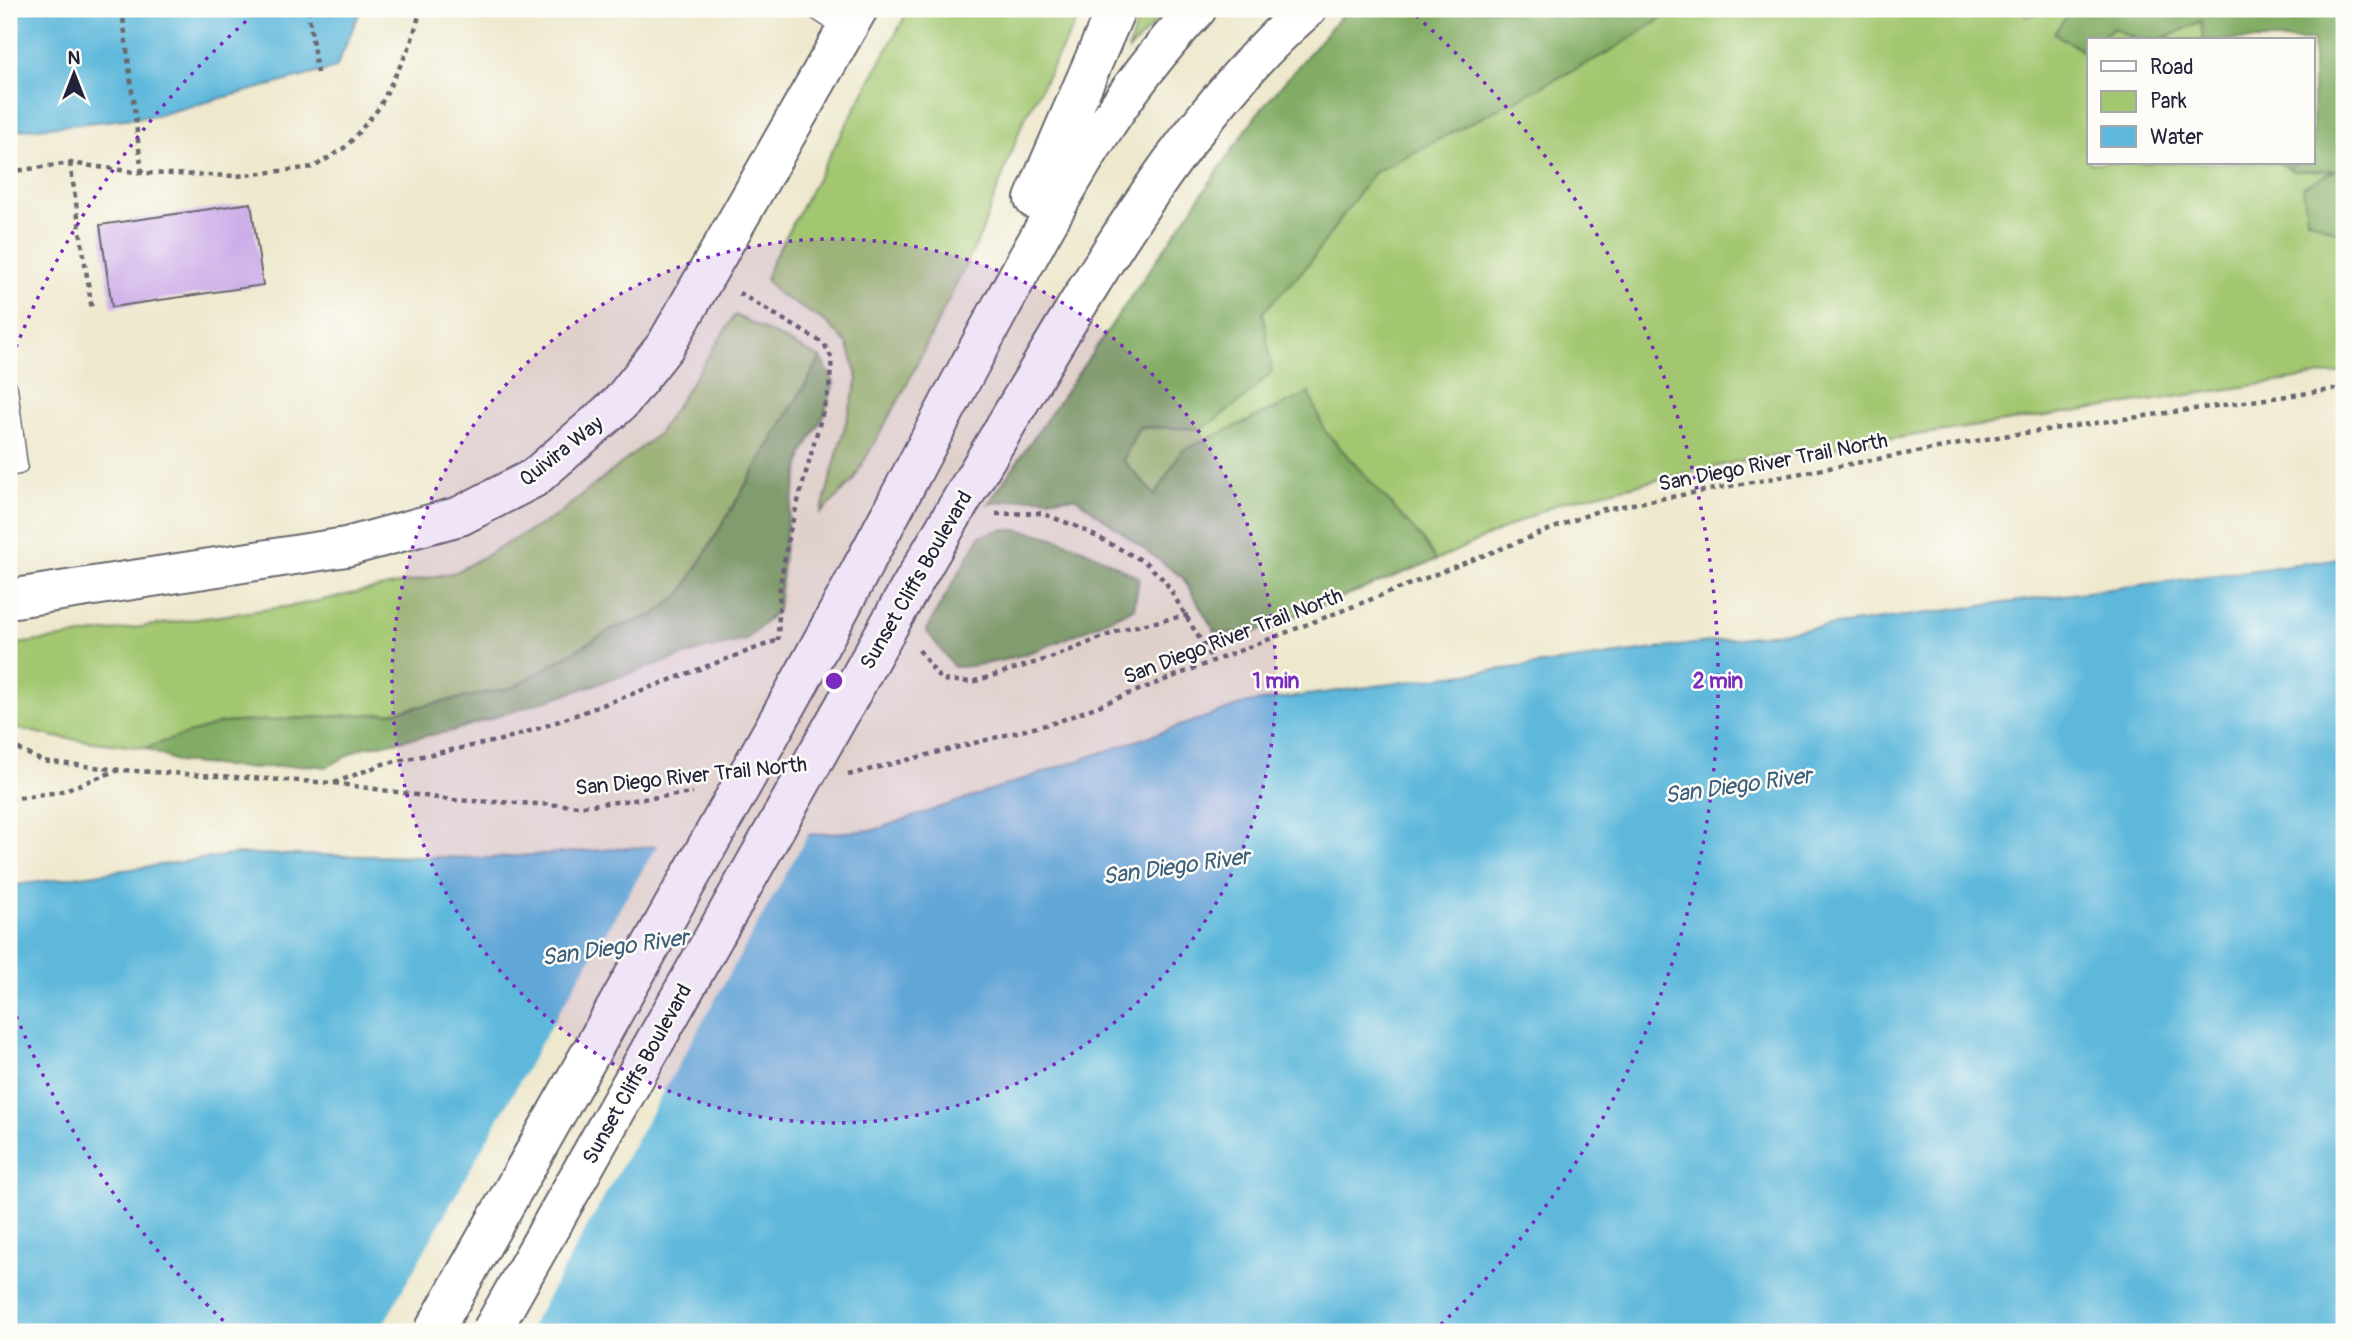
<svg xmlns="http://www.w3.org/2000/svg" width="2353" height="1341" font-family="Pangolin,sans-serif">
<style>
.green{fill:#a3c771;stroke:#627456;stroke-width:2}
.forest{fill:#82ac63;stroke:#52674f;stroke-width:2}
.water{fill:#5db8db;stroke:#406d8b;stroke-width:2}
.pier{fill:#eee8cd}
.building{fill:#caa9e8}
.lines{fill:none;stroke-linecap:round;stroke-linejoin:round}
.lane-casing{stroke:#69676e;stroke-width:19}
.secondary-casing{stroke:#69676e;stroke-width:42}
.primary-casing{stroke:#69676e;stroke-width:42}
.path{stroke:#69676e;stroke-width:4.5;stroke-dasharray:5 5;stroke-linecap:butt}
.lane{stroke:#fff;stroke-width:16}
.secondary{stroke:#fff;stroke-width:38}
.primary{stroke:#fff;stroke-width:38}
.primary-bridge-casing{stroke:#69676e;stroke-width:42;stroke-linecap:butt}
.primary-bridge{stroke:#fff;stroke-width:38}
.ring{fill:none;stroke:#7b2cbf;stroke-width:3.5;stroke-dasharray:3.5 7}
.labels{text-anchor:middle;stroke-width:5;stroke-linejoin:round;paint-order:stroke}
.street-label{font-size:21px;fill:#22223b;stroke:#fdfcf7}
.water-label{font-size:23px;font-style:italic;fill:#3a5e7b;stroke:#fdfcf7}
.centre{fill:#7b2cbf;stroke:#fdfcf7;stroke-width:3.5}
.ring-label{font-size:21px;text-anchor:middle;font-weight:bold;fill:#7b2cbf;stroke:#fdfcf7;stroke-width:5;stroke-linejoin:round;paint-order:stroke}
</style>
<rect width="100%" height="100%" fill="#fdfcf7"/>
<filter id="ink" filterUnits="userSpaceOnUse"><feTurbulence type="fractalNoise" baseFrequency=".0143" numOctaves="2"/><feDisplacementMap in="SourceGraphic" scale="14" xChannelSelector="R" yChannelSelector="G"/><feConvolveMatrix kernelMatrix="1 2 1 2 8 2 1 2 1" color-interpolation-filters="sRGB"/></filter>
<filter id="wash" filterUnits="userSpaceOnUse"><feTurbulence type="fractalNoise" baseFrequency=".00686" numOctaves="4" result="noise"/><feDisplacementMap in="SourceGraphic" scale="28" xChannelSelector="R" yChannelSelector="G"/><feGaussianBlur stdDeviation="1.57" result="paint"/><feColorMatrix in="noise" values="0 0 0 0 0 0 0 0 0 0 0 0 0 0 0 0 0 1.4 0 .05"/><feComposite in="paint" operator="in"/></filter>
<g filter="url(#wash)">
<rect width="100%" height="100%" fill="#eee8cd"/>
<path class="green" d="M909,9h174l-61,115 -42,112 -78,158 -50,88 -31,31 37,-134 -10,-34 -22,-23 -49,-29 -11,-14 6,-17z
M1141,9h28l-41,42z
M1677,9h345l5,8 22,-8h23l-18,24 29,18 6,-4v116h195l10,8 43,-1 -30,49 37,16v137l-604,89 -178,41 -126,58 -14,-21 -98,-109 -15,-37 -154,104 -32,-37 16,-33 63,2 61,-117 45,-47 65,-92 234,-120z
M2201,21l2,19h-42z
M2114,28l21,12h-38z
M735,315l86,43 -140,236 -27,21 -42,14 -98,58 -125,26 -168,10 -76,25 -90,-11 -46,-11v-81l289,-40 158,-33 100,-56 102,-82z"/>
<path class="forest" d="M1347,9h330l-70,44 -234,120 -65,92 -45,47 9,60 -30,28 -40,29 -63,-2 -16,33 32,36 26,-45 128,-58 15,37 98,109 14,21 -189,75 -32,-3 -32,-54 -107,-80h-47l-41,6 269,-390z
M2072,9h259l13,10v216l-37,-16 -4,-32 32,-17 -41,1 -11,-6 30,-2v-123h-110l-2,-19c-39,18 -47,28 -88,7l-16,12h-8v7l-6,4 -29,-18z
M821,358l13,24 -10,33 -21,38 -16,71 -9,86 -32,30 -44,10 -250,81 -91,17 -34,19 -18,-2 -62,3 -69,-6 -33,-14 76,-25 168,-10 125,-26 98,-58 42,-14 27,-21z
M1004,529c51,2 91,25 135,49l-5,30c-57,26 -117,57 -180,59l-28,-37 54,-94z"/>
<path class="water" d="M9,9h352l-25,59 -182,48 -145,15z
M2344,558v774h-2335v-446l229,-32 253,4 383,-28 373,-127z"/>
<path class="pier" d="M810,831l-282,501h-149l165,-294 115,-196z"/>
<g id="blocks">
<path class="building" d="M251,203l12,82 -151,22 -12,-82z"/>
</g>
</g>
<g filter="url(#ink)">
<use href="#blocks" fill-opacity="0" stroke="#69676e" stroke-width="2"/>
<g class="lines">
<defs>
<path id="lane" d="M813,9l32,21
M9,388l10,78 -10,2"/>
<path id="secondary" d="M9,599l337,-52 114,-31 74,-38 86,-75 46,-58 192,-336"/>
<path id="primary" d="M1034,199l82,-190
M846,703c57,-106 119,-209 180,-312 75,-127 169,-285 281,-382
M783,712c76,-134 145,-272 219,-407 57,-105 112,-209 195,-296"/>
</defs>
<use href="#lane" class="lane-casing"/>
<use href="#secondary" class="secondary-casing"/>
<use href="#primary" class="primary-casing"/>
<path class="path" d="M122,9l20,164
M308,9l9,64
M70,163l22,147
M9,172l61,-9 72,10 95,3 77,-9 33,-21 32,-38 31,-62 11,-37
M739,293l84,50 9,15 -3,31 -40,145 -9,50 -2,56
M996,514l45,-1 37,14 67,35 20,19 48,80
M919,650l22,30 31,2 81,-25 70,-28 65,-14
M9,744l33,17 78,9 213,13 119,17 130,6 111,-13
M848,775l209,-53 543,-212 403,-74 341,-48
M334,783l49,-19 118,-24 42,-13 235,-87
M9,799l50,-7 60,-22"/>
<use href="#lane" class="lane"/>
<use href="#secondary" class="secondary"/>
<use href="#primary" class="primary"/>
<defs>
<path id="primary-bridge" d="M433,1332l350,-620
M491,1332l355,-629"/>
</defs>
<use href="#primary-bridge" class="primary-bridge-casing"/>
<use href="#primary-bridge" class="primary-bridge"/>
</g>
</g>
<circle cx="834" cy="681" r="442" fill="#7b2cbf" fill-opacity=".12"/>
<g class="ring">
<circle cx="834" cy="681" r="442"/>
<path d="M231 1328A884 884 0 0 1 12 1005M12 357A884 884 0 0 1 260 9M1408 9A884 884 0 0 1 1437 1328"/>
</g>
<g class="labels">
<g class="street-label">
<text transform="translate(561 451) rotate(-38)" y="7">Quivira Way</text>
<text transform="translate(1773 462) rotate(-11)" y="7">San Diego River Trail North</text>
<text transform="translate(916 580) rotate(-60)" y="7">Sunset Cliffs Boulevard</text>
<text transform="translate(1233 636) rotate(-21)" y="7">San Diego River Trail North</text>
<text transform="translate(691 776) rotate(-6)" y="7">San Diego River Trail North</text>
<text transform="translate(637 1074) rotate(-61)" y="7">Sunset Cliffs Boulevard</text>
</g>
<g class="water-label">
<text transform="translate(1738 785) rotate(-8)" y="8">San Diego River</text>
<text transform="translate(1176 866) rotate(-8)" y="8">San Diego River</text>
<text transform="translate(615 947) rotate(-8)" y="8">San Diego River</text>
</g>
</g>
<circle cx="834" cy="681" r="10" class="centre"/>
<g class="ring-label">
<text x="1276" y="688">1 min</text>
<text x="1718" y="688">2 min</text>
</g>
<rect width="2353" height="1341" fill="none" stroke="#fdfcf7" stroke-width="35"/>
<rect x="2087" y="38" width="228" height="126" fill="#fdfcf7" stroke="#a5a5ac" stroke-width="2"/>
<rect x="2101" y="61" width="35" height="10" fill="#ffffff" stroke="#a5a5ac" stroke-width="2"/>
<text x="2150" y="74" font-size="21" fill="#22223b">Road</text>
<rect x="2101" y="91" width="35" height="21" fill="#a3c771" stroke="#a5a5ac" stroke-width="2"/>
<text x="2150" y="108" font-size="21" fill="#22223b">Park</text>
<rect x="2101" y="126" width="35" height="21" fill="#5db8db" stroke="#a5a5ac" stroke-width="2"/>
<text x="2150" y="144" font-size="21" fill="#22223b">Water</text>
<g transform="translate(74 74)" stroke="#fdfcf7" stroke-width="5" paint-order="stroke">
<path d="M0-5L12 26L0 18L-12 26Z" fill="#22223b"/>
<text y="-10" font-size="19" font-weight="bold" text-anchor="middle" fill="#22223b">N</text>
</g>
</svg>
